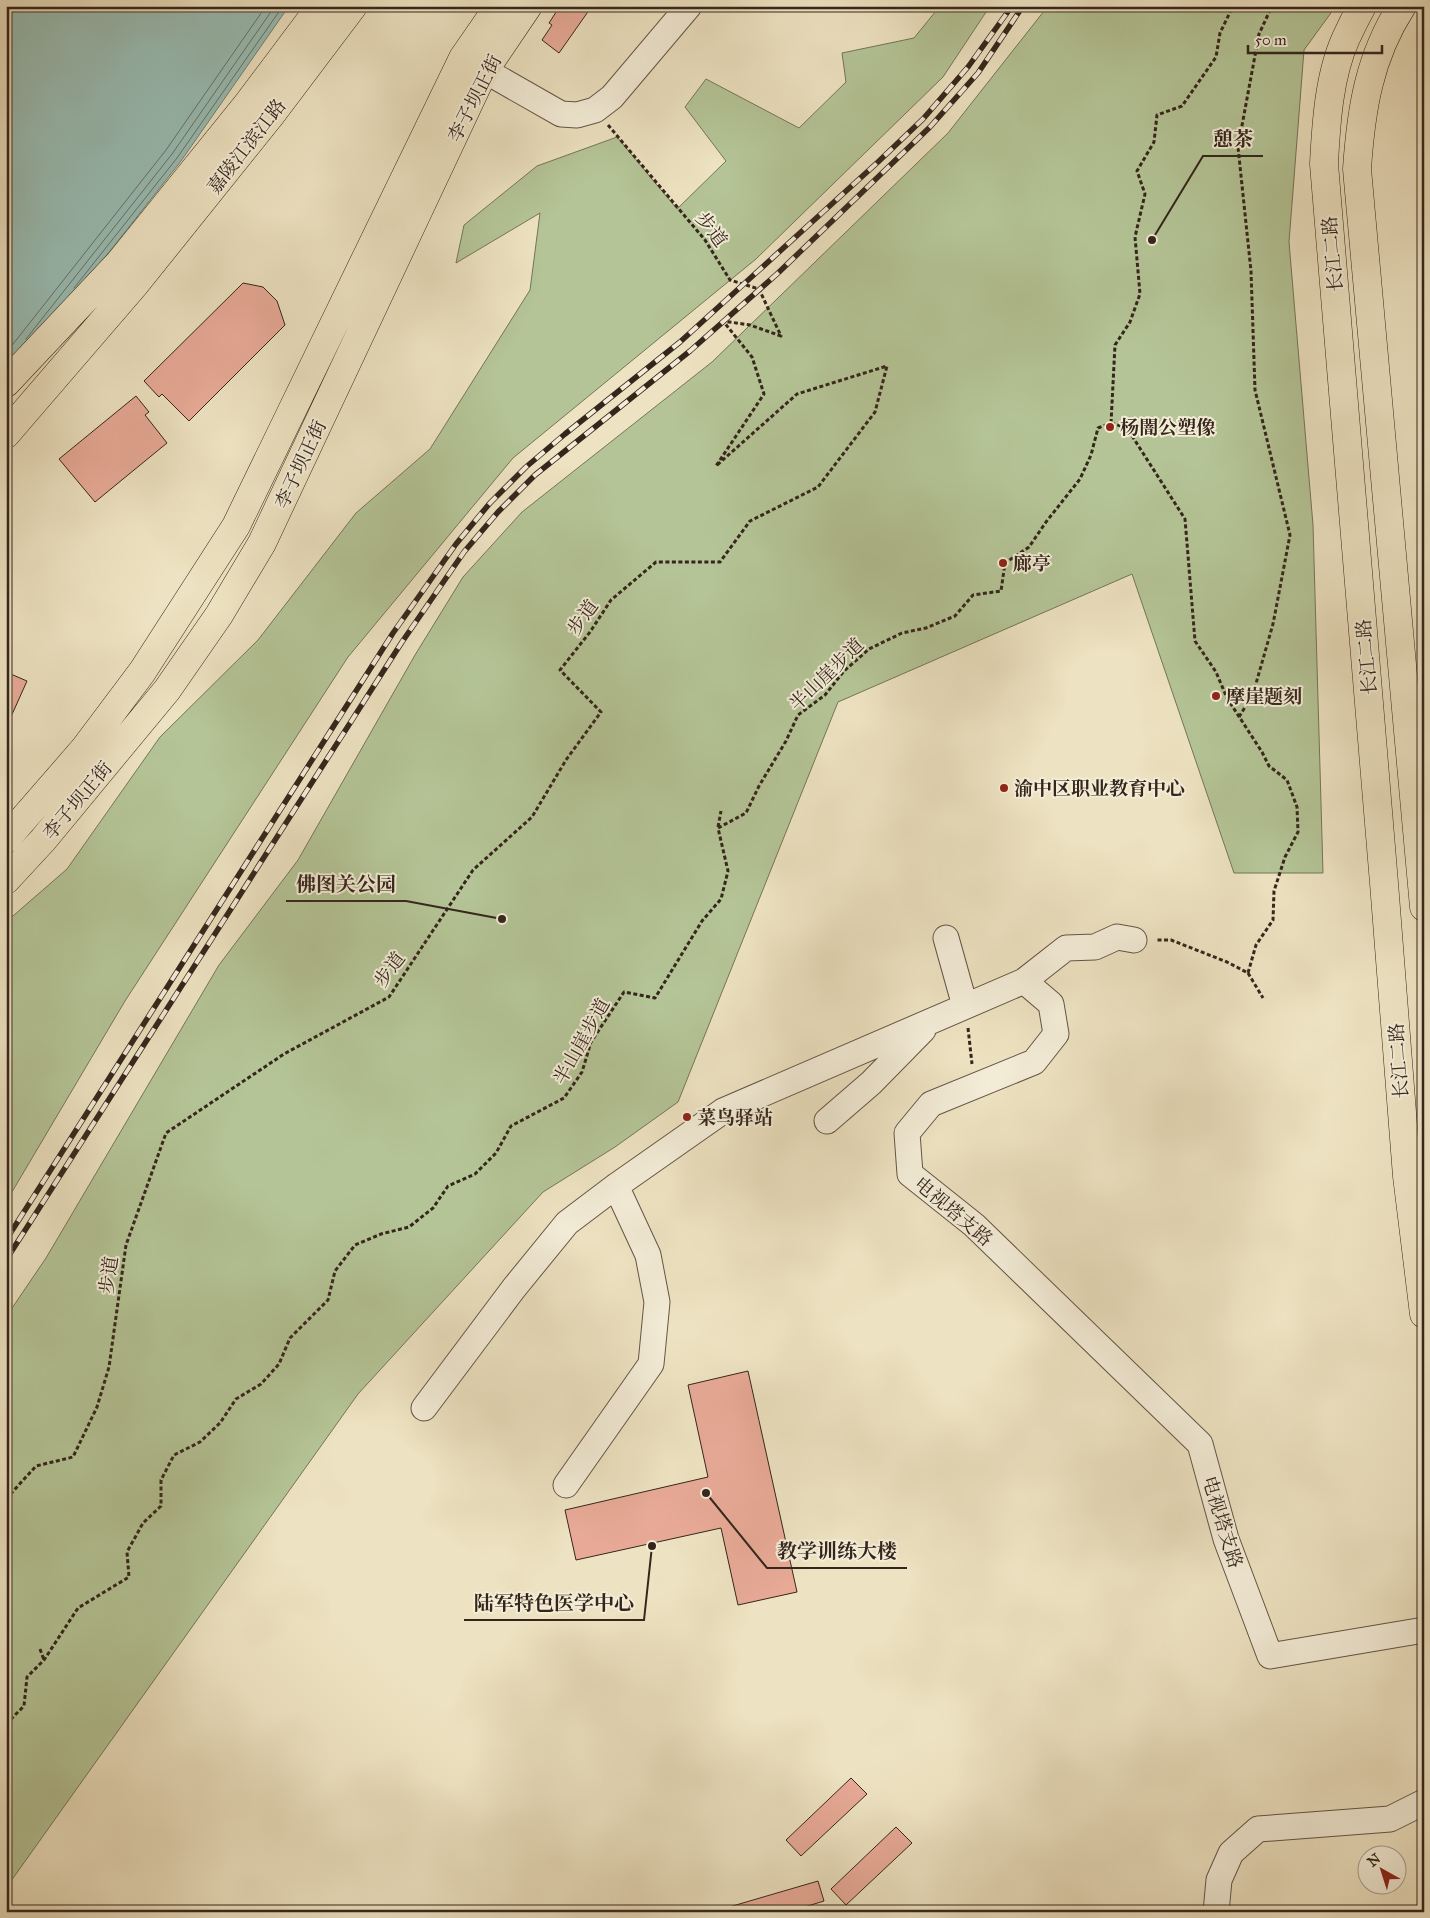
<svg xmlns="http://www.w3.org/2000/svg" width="1430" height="1918" font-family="'IM FELL Great Primer','Noto Serif SC',serif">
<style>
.green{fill:#b4c496;stroke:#747559}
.water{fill:#99bdb4;stroke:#718177}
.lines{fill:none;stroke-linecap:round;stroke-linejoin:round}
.shore{stroke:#677268;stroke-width:1}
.building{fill:#e8aa97;stroke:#35261c}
.minor-casing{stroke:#635545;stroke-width:27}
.major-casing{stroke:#35261c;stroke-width:29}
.path{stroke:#35261c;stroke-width:3;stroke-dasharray:4 2.5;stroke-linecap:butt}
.minor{stroke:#f3ecd7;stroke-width:25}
.major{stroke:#ede2c1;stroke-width:28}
.rail-casing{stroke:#35261c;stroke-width:5.5}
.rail{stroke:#f3ecd7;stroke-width:4;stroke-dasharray:11;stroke-linecap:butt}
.poi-dot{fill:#8f2418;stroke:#f3ecd7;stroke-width:2}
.labels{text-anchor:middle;stroke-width:4;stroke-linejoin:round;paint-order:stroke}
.street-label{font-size:19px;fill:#35261c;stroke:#f3ecd7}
.poi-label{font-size:19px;font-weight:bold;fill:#35261c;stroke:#f3ecd7;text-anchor:start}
.leader{fill:none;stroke:#35261c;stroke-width:2}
.callout-dot{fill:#35261c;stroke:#f3ecd7;stroke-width:2}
.callout-label{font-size:20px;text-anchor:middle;font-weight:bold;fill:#35261c;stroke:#f3ecd7;stroke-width:4;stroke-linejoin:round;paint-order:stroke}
</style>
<rect width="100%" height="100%" fill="#ede2c1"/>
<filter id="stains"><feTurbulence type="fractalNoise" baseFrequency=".004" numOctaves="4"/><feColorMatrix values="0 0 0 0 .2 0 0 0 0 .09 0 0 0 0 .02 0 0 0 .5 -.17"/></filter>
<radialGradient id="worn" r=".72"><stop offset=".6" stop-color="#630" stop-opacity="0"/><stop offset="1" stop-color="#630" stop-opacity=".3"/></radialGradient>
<path class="green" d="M940,6h50l-47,71 -187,182 -243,199 -165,199 -223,344 -119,201v-280l61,-53 93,-132 98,-97 98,-127 74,-64 100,-159 10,-77 -84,50 8,-38 73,-59 80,-29 60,72 49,-48 -41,-54 21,-28 93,49 47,-46 -4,-29 72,-15z
M1048,6h288l-32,44 -15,192 24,283 10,348h-89l-102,-299 -294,128 -160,400 -63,45 -72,45 -185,202 -352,494v-571l40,-59 173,-293 79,-105 117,-205 48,-78 59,-65 190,-150 236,-229z"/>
<path class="water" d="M6,6h283l-108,155 -175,222z"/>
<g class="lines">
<path class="shore" d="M74,288l103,-130 106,-152
M26,339l146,-185 103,-148
M6,353l160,-203 100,-144"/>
</g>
<path class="building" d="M560,6h32l-33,47 -17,-13 10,-15 -3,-2z
M243,283l20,4 14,14 8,24 -96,96 -27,-27 -3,3 -15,-16z
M136,396l13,16 -4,3 22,28 -72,59 -36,-43z
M6,672l21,9 -17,38 -4,-2z
M748,1371l49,221 -59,13 -17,-77 -145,32 -11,-50 143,-33 -20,-92z
M851,1778l16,16 -66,62 -15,-16z
M896,1827l16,16 -66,62 -15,-16z
M818,1881l6,20 -36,11h-76z"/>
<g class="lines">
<defs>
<path id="minor" d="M468,61l93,53 16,1 18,-5 17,-13 77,-91
M946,938l19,68
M1024,981l42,-33 29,-1 22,-10 17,3
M827,1121l44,-38 52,-53
M424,1408l90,-120 53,-65 49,-37 107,-75 301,-130 27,23 5,30 -22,28 -103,42 -24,29 3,41 64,51 226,219 26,95 44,117 154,-26
M566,1485l85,-121 6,-62 -9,-47 -32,-69
M1216,1912l3,-32 12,-27 27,-24 132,-10 34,-17"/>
<path id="major" d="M1362,6c-6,11 -11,21 -16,32 -17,37 -20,86 -22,126l60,719 23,293 17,138
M1402,6c-33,51 -41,104 -45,163l67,738
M6,383l113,-120 130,-161 72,-96
M6,434l130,-151 134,-167 83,-110
M6,839l79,-91 57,-76 94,-146 227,-468 36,-52
M6,880l37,-40 124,-150 52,-75 43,-72 222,-472 44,-65"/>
</defs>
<use href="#minor" class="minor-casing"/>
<use href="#major" class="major-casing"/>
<path class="path" d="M1111,423l16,5 58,91 10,122 21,31 11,26 35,54 7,14 18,14 10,27 1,25 -13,25 -11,34 -1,29 -17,25 -8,28 -21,-11 -56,-22h-16
M1111,423l4,-78 15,-23 10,-28 -5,-57 10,-43 -8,-23 17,-29 3,-27 25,-9 34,-49 4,-24 13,-27
M1239,717l14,-23 20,-70 17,-89 -35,-145 -4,-119 -13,-124 21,-113 13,-28
M718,827l3,-16
M1248,973l15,25
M593,1019l3,14
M968,1028l4,36
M6,1499l30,-33 37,-9 24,-50 12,-40 17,-122 40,-112 118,-79 105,-57 84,-127 59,-53 34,-57 35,-48 -41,-42 30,-38 21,-32 45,-38h64l30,-41 68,-34 57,-75 12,-46 -90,28 -81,72 48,-72 -12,-37 -29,-36 27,4 31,11 -22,-47 -29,-9 -25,-40 -97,-115
M40,1649l4,11
M6,1724l18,-18 3,-29 17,-17 34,-52 51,-31 -2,-25 16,-29 18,-17v-26l13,-25 26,-13 20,-19 16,-24 25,-15 18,-20 11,-26 38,-38 7,-29 20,-26 26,-11 28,-7 24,-19 15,-22 27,-12 21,-21 15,-27 53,-28 18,-26 9,-30 33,-50 31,6 47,-77 19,-22 7,-28 -10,-43 28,-15 13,-27 27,-45 12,-26 27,-20 19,-24 25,-22 33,-16 24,-5 29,-12 18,-21 28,-4 4,-28 24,-16 17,-25 34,-43 11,-24 7,-27 13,-5"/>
<use href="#minor" class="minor"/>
<use href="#major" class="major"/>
<defs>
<path id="rail" d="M6,1240l387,-607 63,-89 34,-41 36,-36 39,-33 115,-92 198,-180 45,-43 45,-52 44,-61
M6,1260l396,-618 62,-90 34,-40 37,-37 155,-124 87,-77 153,-147 48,-54 45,-67"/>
</defs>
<use href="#rail" class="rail-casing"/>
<use href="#rail" class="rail"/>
</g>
<g class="poi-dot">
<circle cx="1110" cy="427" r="5"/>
<circle cx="1003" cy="563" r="5"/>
<circle cx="1216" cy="696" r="5"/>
<circle cx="1004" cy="788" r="5"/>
<circle cx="687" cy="1117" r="5"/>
</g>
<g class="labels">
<g class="street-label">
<text transform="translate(474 98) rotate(-63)" y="7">李子坝正街</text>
<text transform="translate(246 146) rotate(-52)" y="7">嘉陵江滨江路</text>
<text transform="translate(712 229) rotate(53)" y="7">步道</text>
<text transform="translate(1332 254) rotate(-95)" y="7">长江二路</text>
<text transform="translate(300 464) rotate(-65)" y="7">李子坝正街</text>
<text transform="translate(582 617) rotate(-54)" y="7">步道</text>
<text transform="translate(1366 657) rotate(-95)" y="7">长江二路</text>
<text transform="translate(826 674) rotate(-44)" y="7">半山崖步道</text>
<text transform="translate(77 800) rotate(-50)" y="7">李子坝正街</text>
<text transform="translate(389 969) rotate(-53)" y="7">步道</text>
<text transform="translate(581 1041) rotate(-61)" y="7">半山崖步道</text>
<text transform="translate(1398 1061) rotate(-94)" y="7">长江二路</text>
<text transform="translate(954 1211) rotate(40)" y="7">电视塔支路</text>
<text transform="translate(108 1275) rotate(-82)" y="7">步道</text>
<text transform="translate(1223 1522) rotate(73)" y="7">电视塔支路</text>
</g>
<g class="poi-label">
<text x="1120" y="434">杨闇公塑像</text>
<text x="1013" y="570">廊亭</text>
<text x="1226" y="703">摩崖题刻</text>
<text x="1014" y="795">渝中区职业教育中心</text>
<text x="697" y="1124">菜鸟驿站</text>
</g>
</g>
<path class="leader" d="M1152 240L1203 156H1263M502 919L406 901H286M706 1493L767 1568H907M652 1546L644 1620H464"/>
<g class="callout-dot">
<circle cx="1152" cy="240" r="5"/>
<circle cx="502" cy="919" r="5"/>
<circle cx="706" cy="1493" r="5"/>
<circle cx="652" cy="1546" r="5"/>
</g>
<g class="callout-label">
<text x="1233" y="146">憩茶</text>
<text x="346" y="891">佛图关公园</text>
<text x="837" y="1558">教学训练大楼</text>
<text x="554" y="1610">陆军特色医学中心</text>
</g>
<rect width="1430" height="1918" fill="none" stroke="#ede2c1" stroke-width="25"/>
<rect x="8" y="8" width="1415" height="1903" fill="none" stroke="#35261c" stroke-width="2.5"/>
<rect x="12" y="12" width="1405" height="1893" fill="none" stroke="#35261c"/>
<g transform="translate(1382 1870) rotate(321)"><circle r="24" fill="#f3ecd7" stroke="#a79d8c"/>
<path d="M0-4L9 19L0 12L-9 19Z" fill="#8f2418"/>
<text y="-8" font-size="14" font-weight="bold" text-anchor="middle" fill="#35261c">N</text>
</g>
<path d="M1248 45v8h134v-8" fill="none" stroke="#35261c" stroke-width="2.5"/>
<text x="1255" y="45" font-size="15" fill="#35261c" stroke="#f3ecd7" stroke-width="4" paint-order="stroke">50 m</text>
<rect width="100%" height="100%" filter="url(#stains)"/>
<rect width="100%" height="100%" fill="url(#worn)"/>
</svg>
